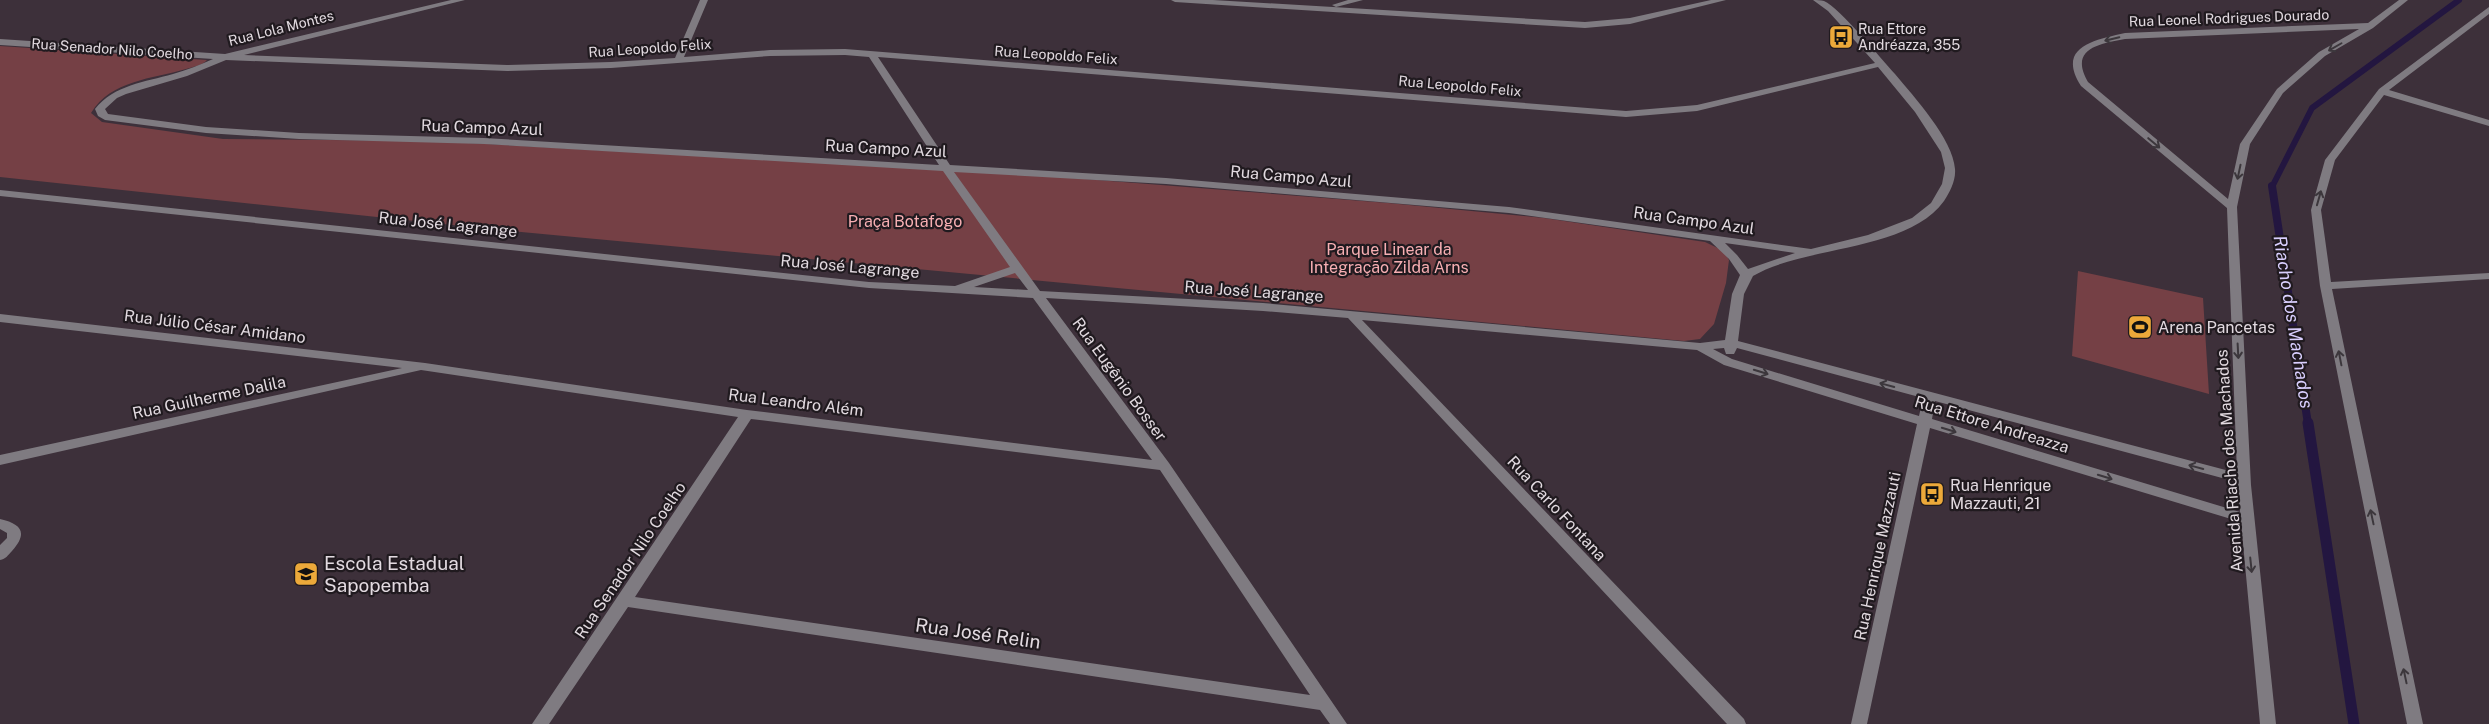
<svg xmlns="http://www.w3.org/2000/svg" width="2489" height="724" font-family="'Public Sans',sans-serif">
<style>
.green{fill:#754045}
.lines{fill:none;stroke-linecap:round;stroke-linejoin:round}
.stream-far2{stroke:#231640;stroke-width:6}
.stream-far1{stroke:#231640;stroke-width:8}
.stream{stroke:#231640;stroke-width:11}
.minor{fill:#7f7b81;fill-rule:evenodd}
.oneway{stroke:#3c373c}
.labels{text-anchor:middle;stroke-width:4.5;stroke-linejoin:round;paint-order:stroke}
.far-street-label{font-size:14px;fill:#e2dae0;stroke:#201a1f}
.far-poi-label{font-size:14px;fill:#e2dae0;stroke:#201a1f;text-anchor:start}
.street-label{font-size:16px;fill:#e2dae0;stroke:#201a1f}
.park-label{font-size:16px;fill:#f8afb3;stroke:#201a1f}
.poi-label{font-size:16px;fill:#e2dae0;stroke:#201a1f;text-anchor:start}
.water-label{font-size:18px;font-style:italic;fill:#d9cffe;stroke:#201a1f}
.near-poi-label{font-size:19px;fill:#e2dae0;stroke:#201a1f;text-anchor:start}
.near-street-label{font-size:19px;fill:#e2dae0;stroke:#201a1f}
</style>
<rect width="100%" height="100%" fill="#3d303a"/>
<path class="green" d="M0,46l207,14c-4,5 -14,7 -21,9 -34,10 -75,11 -95,44l11,9 121,17 209,2 589,33 367,29 156,15 161,24 19,9 5,9 -3,23 -12,41 -14,15 -16,2 -1184,-111 -500,-53z
M2078,271l125,27 6,96 -137,-38z"/>
<g class="lines">
<path class="stream-far2" d="M2272,187l40,-79 147,-108"/>
<path class="stream-far1" d="M2272,186l36,238"/>
<path class="stream" d="M2308,423l46,301"/>
<path class="minor" d="M451,0h14l-221,55 263,10 104,-3 64,-4 25,-58h8l-24,57 86,-7 75,-1 781,62 71,-6 178,-42 -47,-52 -15,-11c4,0 8,0 11,1 16,7 57,58 71,73 19,23 58,65 60,95 1,11 -5,23 -11,32 -37,51 -138,44 -191,75l-9,18 -6,47 499,132 -10,-265 -146,-122c-25,-39 13,-46 44,-53l243,-10 31,-23h9l-35,28 -48,28 -42,37 -33,51 -13,63 14,278 25,239h-16l-19,-202 -311,-94 -63,296h-16l66,-300 -193,-59 -27,-15 -335,-30 382,399 2,5h-19l-379,-406 -85,-7 -217,-13 123,165 178,261h-17l-10,-14 -692,-103 -79,117h-17l206,-307 -317,-47 -421,95v-10l402,-87 -402,-46v-8l425,49 322,47 405,50 -119,-162 -164,-10 -869,-92v-6l869,92 86,4 55,-19 -67,-96 -459,-27 -185,-5 -93,-6 -101,-13 -7,-4 -3,-7c19,-24 50,-27 78,-35 14,-4 27,-9 40,-15l-213,-14v-6l225,15zM2359,29l-40,23 -42,37 -37,55 -12,55 -140,-117c-19,-33 10,-38 37,-43zM845,55l24,2 70,108 -455,-27 -185,-5 -93,-6 -98,-13 -3,-5 12,-11 9,-4 61,-18 39,-16 281,11 104,-3 159,-12zM878,57l748,60 71,-6 181,-44 37,45 26,40 4,16 -3,16 -11,19 -19,15 -44,17 -57,14 -302,-42 -343,-29 -216,-13zM954,172l212,12 343,29 201,28 19,18 11,16 -8,19 -7,46 -25,3 -437,-40 -223,-12zM1725,243l70,10 -47,16 -11,-14zM1015,273l13,17 -54,-3zM1724,348l2,6h8l3,-6 186,50 -4,18 -187,-57 -19,-10zM1935,401l302,81 3,30 -308,-93zM751,419l409,51 150,225 -675,-98z
M1171,0h42l372,22 45,-4 81,-18h15l-96,24 -45,4 -410,-26z
M1348,0h15l-27,7 -4,-2z
M2489,7v7l-100,76 100,30v6l-105,-31 -49,65 -14,50 10,72 158,-9v6l-157,10 91,435h-16l-87,-438 -9,-76 14,-50 54,-71z
M0,519c22,5 28,14 12,32 -4,4 -6,8 -12,9v-15l7,-7v-5l-7,-4z"/>
</g>
<defs><path id="oneway-shaft" d="M-6 0H5M1.5-3L5.5 0L1.5 3" fill="none" stroke-width="1.6" stroke-linecap="round" stroke-linejoin="round" transform="scale(1.25)"/></defs>
<g class="oneway">
<use href="#oneway-shaft" transform="translate(2112 39) rotate(167)"/>
<use href="#oneway-shaft" transform="translate(2335 47) rotate(150)"/>
<use href="#oneway-shaft" transform="translate(2154 143) rotate(40)"/>
<use href="#oneway-shaft" transform="translate(2239 172) rotate(102)"/>
<use href="#oneway-shaft" transform="translate(2319 198) rotate(-74)"/>
<use href="#oneway-shaft" transform="translate(2238 351) rotate(87)"/>
<use href="#oneway-shaft" transform="translate(2340 358) rotate(-101)"/>
<use href="#oneway-shaft" transform="translate(1761 372) rotate(17)"/>
<use href="#oneway-shaft" transform="translate(1887 385) rotate(-165)"/>
<use href="#oneway-shaft" transform="translate(1949 430) rotate(17)"/>
<use href="#oneway-shaft" transform="translate(2196 467) rotate(-165)"/>
<use href="#oneway-shaft" transform="translate(2105 477) rotate(17)"/>
<use href="#oneway-shaft" transform="translate(2372 517) rotate(-102)"/>
<use href="#oneway-shaft" transform="translate(2251 565) rotate(84)"/>
<use href="#oneway-shaft" transform="translate(2405 676) rotate(-102)"/>
</g>
<defs>
<symbol id="bus-square" viewBox="-11 -11 22 22"><rect x="-9" y="-9" width="18" height="18" rx="4" fill="#eca93a" stroke="#201a1f"/><path d="M-5-6H5V4H4V6H2V4H-2V6H-4V4H-5ZM-3.5-4V0h7V-4ZM-3.5 1.2v1.5H-2V1.2ZM2 1.2v1.5H3.5V1.2Z" fill="#111"/></symbol>
<symbol id="stadium-square" viewBox="-11 -11 22 22"><rect x="-9" y="-9" width="18" height="18" rx="4" fill="#eca93a" stroke="#201a1f"/><path d="M0-5a6.5 5 0 1 0 0 10a6.5 5 0 1 0 0-10ZM-3.5-1.8h7v3.6h-7Z" fill="#111"/></symbol>
<symbol id="school-square" viewBox="-11 -11 22 22"><rect x="-9" y="-9" width="18" height="18" rx="4" fill="#eca93a" stroke="#201a1f"/><path d="M0-5L7-2L0 1L-7-2ZM-4 1L0 2.5L4 1V4Q0 6-4 4Z" fill="#111"/></symbol>
</defs>
<g fill-rule="evenodd">
<use href="#bus-square" x="1827" y="23" width="28" height="28"/>
<use href="#stadium-square" x="2126" y="313" width="28" height="28"/>
<use href="#bus-square" x="1918" y="480" width="28" height="28"/>
<use href="#school-square" x="292" y="560" width="28" height="28"/>
</g>
<g class="labels">
<g class="far-street-label">
<text transform="translate(2229 18) rotate(-2)" y="5">Rua Leonel Rodrigues Dourado</text>
<text transform="translate(281 28) rotate(-14)" y="5">Rua Lola Montes</text>
<text transform="translate(650 48) rotate(-4)" y="5">Rua Leopoldo Felix</text>
<text transform="translate(112 49) rotate(4)" y="5">Rua Senador Nilo Coelho</text>
<text transform="translate(1056 55) rotate(4)" y="5">Rua Leopoldo Felix</text>
<text transform="translate(1460 86) rotate(5)" y="5">Rua Leopoldo Felix</text>
</g>
<g class="far-poi-label">
<text x="1858" y="34">Rua Ettore<tspan x="1858" dy="16">Andréazza, 355</tspan></text>
</g>
<g class="street-label">
<text transform="translate(482 127) rotate(2)" y="6">Rua Campo Azul</text>
<text transform="translate(886 148) rotate(3)" y="6">Rua Campo Azul</text>
<text transform="translate(1291 176) rotate(5)" y="6">Rua Campo Azul</text>
<text transform="translate(1694 220) rotate(8)" y="6">Rua Campo Azul</text>
<text transform="translate(448 224) rotate(6)" y="6">Rua José Lagrange</text>
<text transform="translate(850 266) rotate(5)" y="6">Rua José Lagrange</text>
<text transform="translate(1254 291) rotate(4)" y="6">Rua José Lagrange</text>
<text transform="translate(215 326) rotate(7)" y="6">Rua Júlio César Amidano</text>
<text transform="translate(1120 379) rotate(54)" y="6">Rua Eugênio Bosser</text>
<text transform="translate(209 397) rotate(-12)" y="6">Rua Guilherme Dalila</text>
<text transform="translate(796 402) rotate(7)" y="6">Rua Leandro Além</text>
<text transform="translate(1992 424) rotate(17)" y="6">Rua Ettore Andreazza</text>
<text transform="translate(2229 461) rotate(-94)" y="6">Avenida Riacho dos Machados</text>
<text transform="translate(1557 508) rotate(47)" y="6">Rua Carlo Fontana</text>
<text transform="translate(1877 556) rotate(-78)" y="6">Rua Henrique Mazzauti</text>
<text transform="translate(630 560) rotate(-56)" y="6">Rua Senador Nilo Coelho</text>
</g>
<g class="park-label">
<text x="905" y="227">Praça Botafogo</text>
<text x="1389" y="255">Parque Linear da<tspan x="1389" dy="18">Integração Zilda Arns</tspan></text>
</g>
<g class="poi-label">
<text x="2158" y="333">Arena Pancetas</text>
<text x="1950" y="491">Rua Henrique<tspan x="1950" dy="18">Mazzauti, 21</tspan></text>
</g>
<g class="water-label">
<text transform="translate(2293 322) rotate(81)" y="6">Riacho dos Machados</text>
</g>
<g class="near-poi-label">
<text x="324" y="570">Escola Estadual<tspan x="324" dy="22">Sapopemba</tspan></text>
</g>
<g class="near-street-label">
<text transform="translate(978 633) rotate(8)" y="7">Rua José Relin</text>
</g>
</g>
</svg>
